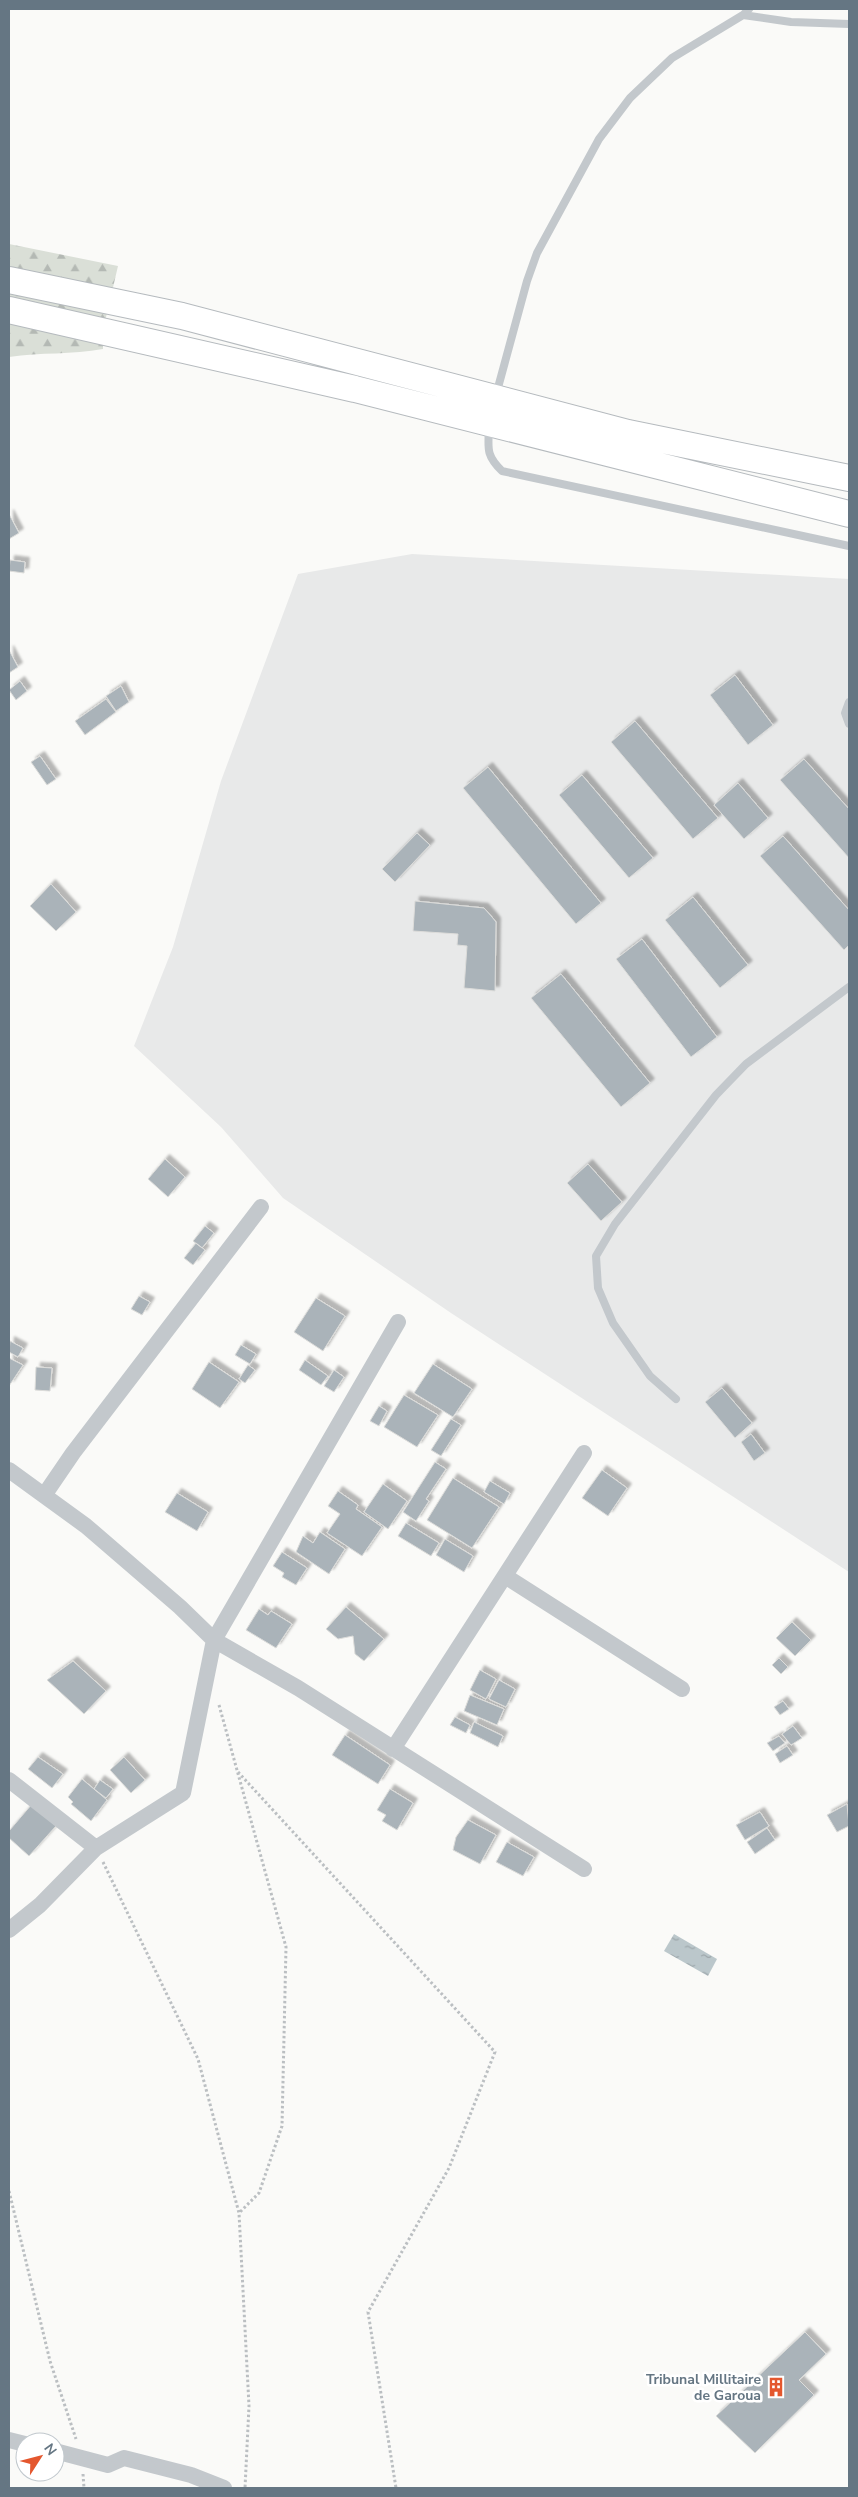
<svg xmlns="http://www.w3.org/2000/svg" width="858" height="2497" font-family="'Nunito Sans',sans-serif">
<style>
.built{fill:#e8e9e9}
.forest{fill:url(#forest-firs)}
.water{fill:url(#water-ripples)}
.building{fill:#aab3b9;stroke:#dcdcda;filter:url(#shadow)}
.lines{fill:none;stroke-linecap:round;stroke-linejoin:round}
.primary-casing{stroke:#b5babe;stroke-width:28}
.path{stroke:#bbbfc2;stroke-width:3;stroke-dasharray:2.5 2.5;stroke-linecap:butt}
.lane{stroke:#c3c8cc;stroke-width:8}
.street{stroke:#c3c8cc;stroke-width:16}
.primary{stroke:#fff;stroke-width:26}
.labels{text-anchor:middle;stroke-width:5;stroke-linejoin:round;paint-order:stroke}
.poi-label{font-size:14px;font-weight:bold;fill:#657683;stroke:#fff;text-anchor:end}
</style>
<defs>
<pattern id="forest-firs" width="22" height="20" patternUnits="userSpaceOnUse" patternTransform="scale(1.25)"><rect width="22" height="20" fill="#dadfd7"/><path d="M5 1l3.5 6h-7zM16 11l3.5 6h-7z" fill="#b4b9b4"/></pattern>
<pattern id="water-ripples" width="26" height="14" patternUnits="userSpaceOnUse" patternTransform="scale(1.25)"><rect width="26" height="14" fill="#bbc7cb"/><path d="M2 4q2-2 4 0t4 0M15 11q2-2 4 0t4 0" fill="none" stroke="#9ca6aa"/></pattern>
<filter id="shadow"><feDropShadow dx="4.5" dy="-4.5" stdDeviation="1" flood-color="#0004"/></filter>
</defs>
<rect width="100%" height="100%" fill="#fafaf8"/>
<path class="built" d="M412,554l437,25v993l-398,-259 -168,-115 -62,-71 -87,-81 39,-99 48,-166 77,-207z"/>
<path class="forest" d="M9,244l109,22 -15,64v19c-31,6 -62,3 -94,8z"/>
<path class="water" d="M674,1934l43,25 -9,17 -44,-25z"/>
<path class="building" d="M9,514l10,19 -10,6z
M10,560l15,2 -1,11 -15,-2z
M9,650l9,17 -9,6z
M735,675l38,50 -25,20 -38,-50z
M20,681l7,10 -11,9 -7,-10z
M121,686l8,16 -13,9 -10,-15z
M106,699l10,13 -31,23 -10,-14z
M635,721l83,97 -25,21 -82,-97z
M40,756l16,23 -9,6 -16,-23z
M804,759l45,50v49l-69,-78z
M488,767l113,136 -25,21 -113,-136z
M582,775l71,83 -24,20 -70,-83z
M738,783l30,35 -24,21 -30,-34z
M417,833l13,12 -35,37 -13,-13z
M783,836l66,74v35l-5,5 -84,-94z
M51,884l25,28 -20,19 -26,-25z
M693,897l55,68 -28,23 -55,-68z
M415,901l69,7 8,9 4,5 -1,69 -31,-3 3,-42 -10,-1 1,-11 -45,-3z
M642,939l75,98 -26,20 -75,-98z
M561,974l89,109 -29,24 -90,-109z
M165,1159l20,18 -17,20 -20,-18z
M588,1164l34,38 -21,19 -34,-38z
M205,1226l9,7 -12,15 -9,-7z
M196,1243l9,7 -12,15 -9,-7z
M139,1296l11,6 -8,13 -11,-6z
M316,1298l29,18 -22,35 -29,-19z
M10,1341l13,7 -5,9 -9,-5z
M241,1345l15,9 -6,10 -15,-9z
M9,1358l14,7 -14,21z
M305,1360l23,16 -7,9 -22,-15z
M209,1362l30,20 -19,26 -28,-19z
M433,1364l39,25 -19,28 -39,-24z
M248,1365l7,5 -10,13 -6,-4z
M36,1367l16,1 -2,23 -15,-1z
M334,1370l10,7 -10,15 -10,-6z
M722,1388l30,35 -17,15 -30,-36z
M404,1395l34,20 -21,32 -33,-20z
M379,1406l8,5 -8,15 -9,-5z
M451,1419l10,6 -20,31 -10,-6z
M751,1434l14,19 -11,8 -13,-19z
M435,1462l11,7 -20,30 3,2 -13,20 -13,-9z
M602,1470l25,18 -19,28 -26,-18z
M453,1478l46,29 -27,41 -45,-28z
M490,1481l20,12 -6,11 -20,-12z
M383,1484l24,17 -19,28 -24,-17z
M338,1491l20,14 -2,4 26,18 -20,29 -35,-23 13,-19 -12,-8z
M177,1493l31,19 -11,19 -32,-19z
M406,1523l33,20 -8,13 -33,-20z
M320,1532l25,17 -16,25 -33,-22 7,-16 10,7z
M445,1539l28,17 -9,16 -28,-17z
M282,1552l25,16 -11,17 -14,-8 2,-4 -11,-7z
M346,1607l38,32 -20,22 -9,-7 -2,-18 -15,3 -12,-10z
M259,1609l9,6 3,-4 21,13 -16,24 -30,-18z
M792,1622l19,18 -16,16 -19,-18z
M779,1658l9,9 -7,7 -9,-9z
M73,1661l33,30 -22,23 -37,-34z
M480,1670l16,9 -10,20 -16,-9z
M499,1680l16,9 -9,18 -17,-8z
M470,1695l34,14 -7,16 -33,-14z
M783,1701l6,8 -9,6 -6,-8z
M455,1717l15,8 -4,8 -16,-8z
M474,1722l29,14 -5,11 -28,-14z
M793,1726l9,12 -11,7 -9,-11z
M345,1735l45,30 -12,19 -46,-29z
M779,1736l6,7 -12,8 -6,-8z
M787,1746l6,9 -13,8 -5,-9z
M38,1757l25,17 -11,14 -24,-19z
M124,1757l21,23 -14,13 -21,-23z
M82,1779l25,21 -16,21 -20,-17 2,-2 -5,-5z
M100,1780l13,9 -7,9 -12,-9z
M390,1789l23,14 -16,27 -15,-9 4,-6 -9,-5z
M32,1804l24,22 -27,30 -20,-18v-7z
M847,1804l2,22 -12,6 -10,-17z
M760,1812l9,14 -24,14 -9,-15z
M468,1820l28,15 -16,29 -27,-14 3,-13z
M767,1828l8,12 -20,14 -8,-12z
M507,1842l27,15 -11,19 -27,-14z
M805,2332l21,22 -27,26 15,15 -59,58 -39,-37z"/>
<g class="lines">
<defs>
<path id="primary" d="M9,280l173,36 446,117 221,45
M9,310l346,79 494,125"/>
</defs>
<use href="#primary" class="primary-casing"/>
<path class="path" d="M219,1705l67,242 -4,179 -23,67 -19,19
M238,1772l257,280 -46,116 -81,144 28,176
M103,1862l95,197 41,154 10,193 -4,82
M9,2191l41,170 26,78
M83,2474l1,14"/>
<path class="lane" d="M749,9l-6,6 48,7 58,2
M496,395l31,-114 10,-28 62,-114 31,-41 42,-40 71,-43
M489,428c-1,21 -3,27 13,43l347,75
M849,702l-4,11 4,11
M676,1399l-26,-23 -37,-53 -15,-35 -2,-32 19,-32 101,-129 30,-31 103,-77"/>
<path class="street" d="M9,1470l77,56 94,81 34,33 84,48 286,181
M45,1494l28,-41 188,-246
M505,1576l177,113
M393,1749l191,-296
M9,1780l87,68
M9,1930l31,-25 56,-57 87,-55 31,-153 184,-318
M9,2440l16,4
M55,2451l53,14 16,-7 67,17 33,13"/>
<use href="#primary" class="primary"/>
</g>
<defs>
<symbol id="building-bare" viewBox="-9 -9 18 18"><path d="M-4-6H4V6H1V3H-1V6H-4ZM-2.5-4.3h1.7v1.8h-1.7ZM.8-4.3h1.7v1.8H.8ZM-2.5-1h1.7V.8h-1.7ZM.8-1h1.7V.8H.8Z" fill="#e4572e" stroke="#fff" stroke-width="2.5" paint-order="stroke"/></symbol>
</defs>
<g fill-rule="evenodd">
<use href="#building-bare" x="762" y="2373" width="28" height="28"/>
</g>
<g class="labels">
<g class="poi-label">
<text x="761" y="2384">Tribunal Millitaire<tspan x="761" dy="16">de Garoua</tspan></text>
</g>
</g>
<rect width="858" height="2497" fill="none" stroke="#657683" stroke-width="20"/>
<g transform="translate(40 2457) rotate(54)"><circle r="24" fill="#ffffff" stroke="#c1c8cd"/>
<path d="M0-4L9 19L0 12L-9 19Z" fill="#e4572e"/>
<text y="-8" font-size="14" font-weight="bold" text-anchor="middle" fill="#657683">N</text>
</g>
</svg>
